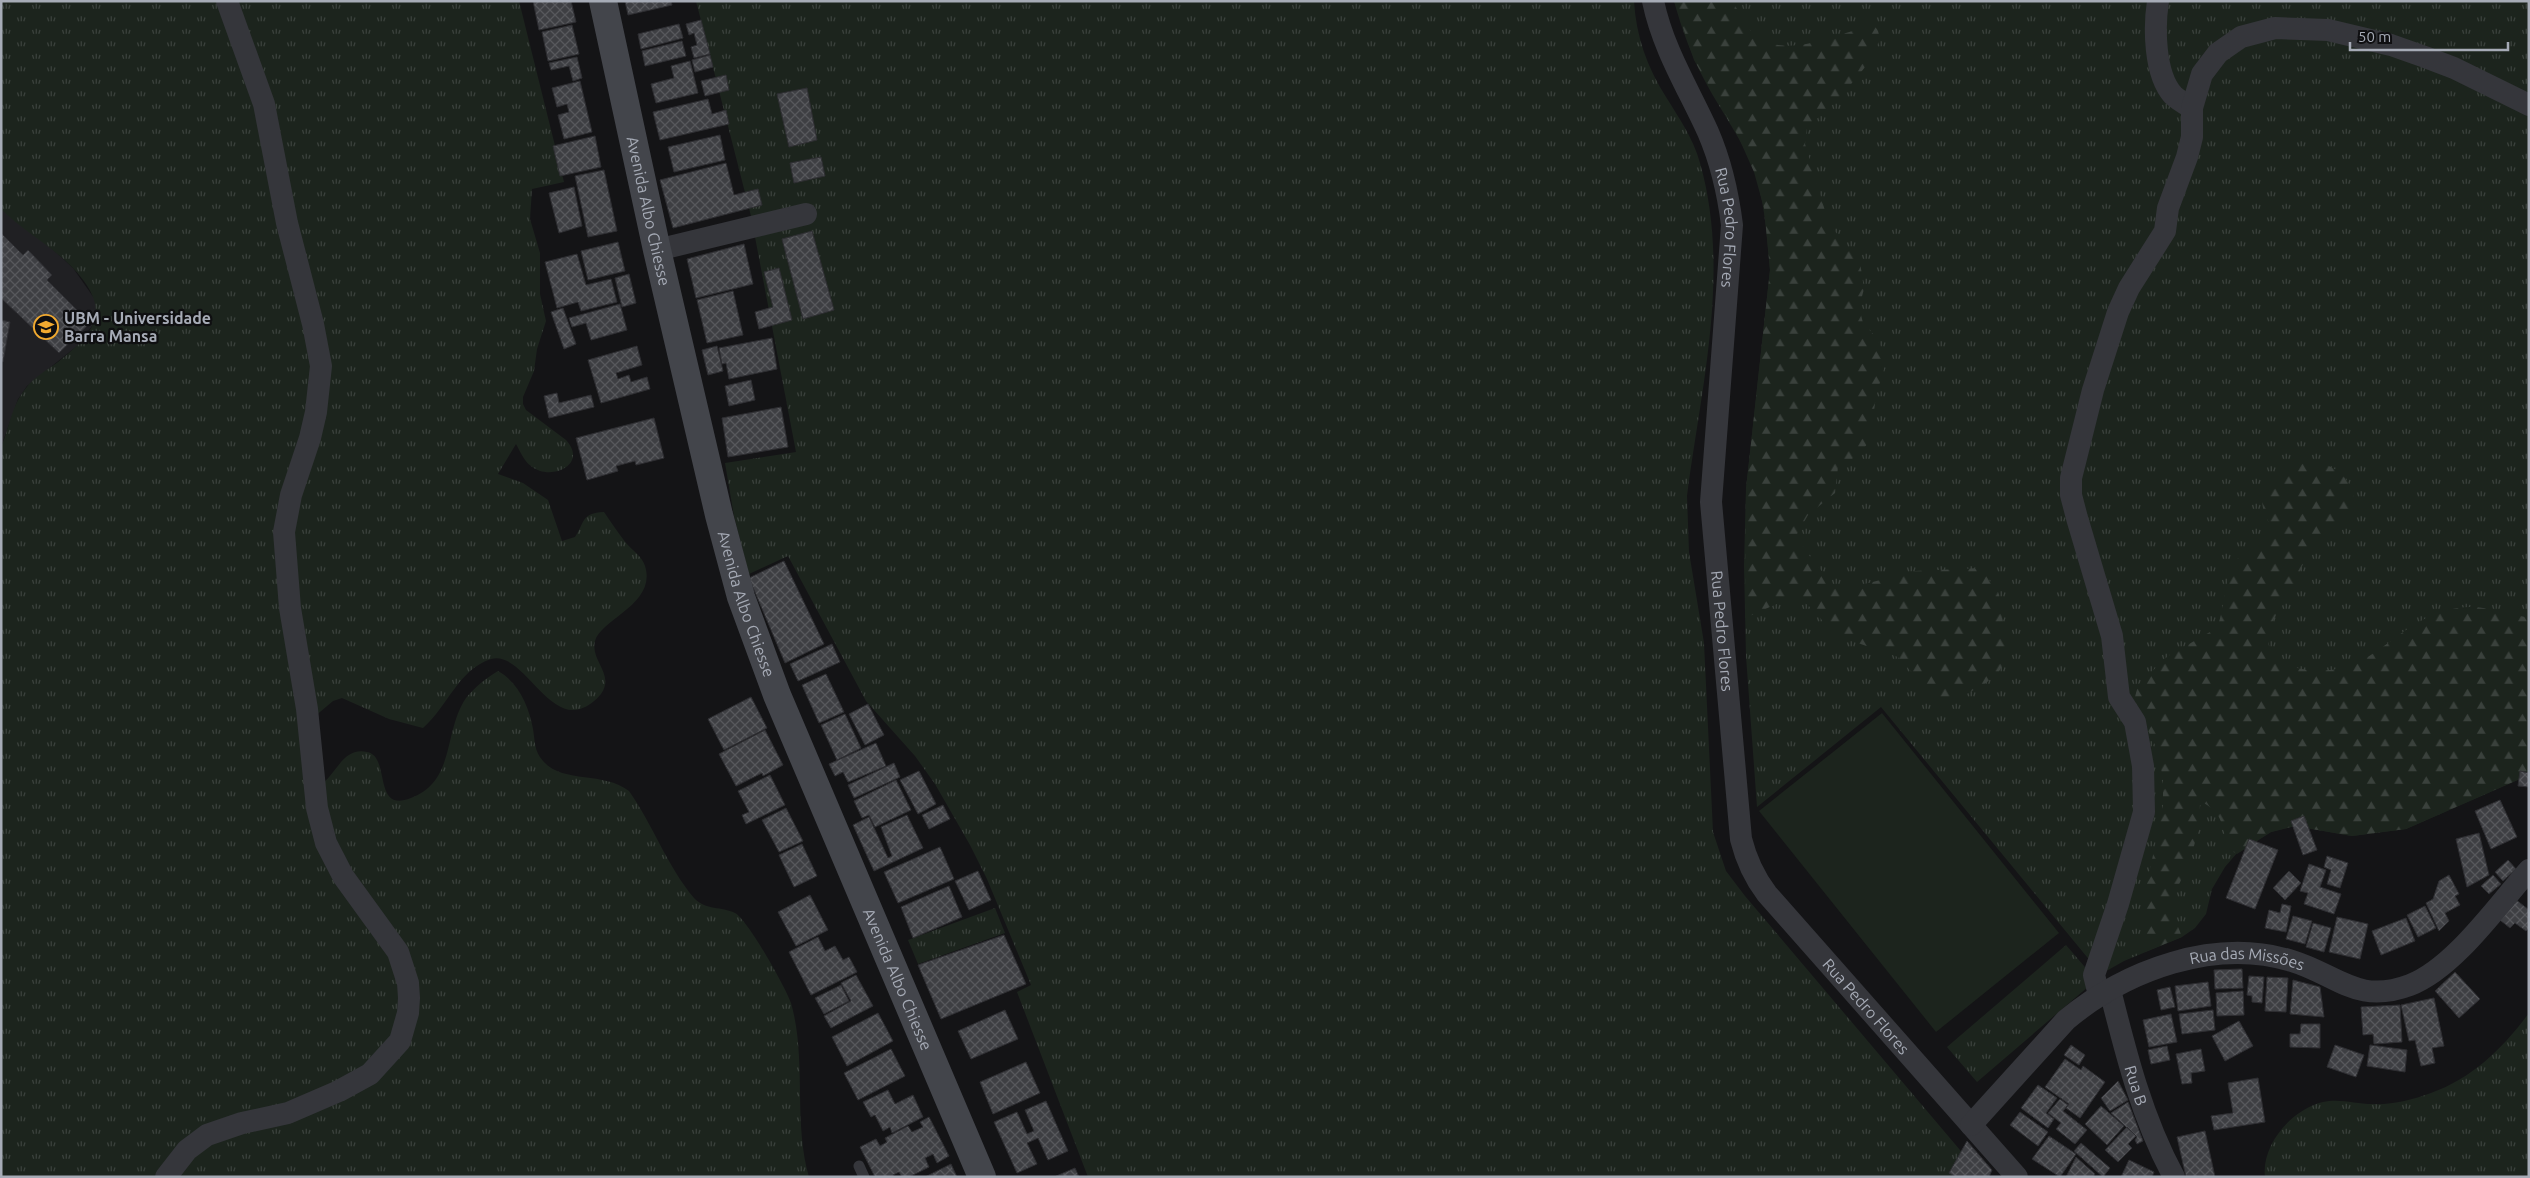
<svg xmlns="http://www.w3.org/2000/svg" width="2530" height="1178" font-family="Ubuntu,sans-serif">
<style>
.built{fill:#202023}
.grass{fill:url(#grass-tufts)}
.forest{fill:url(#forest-firs)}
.pitch{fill:#1c241d}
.building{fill:url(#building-cross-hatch);stroke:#2e2e32}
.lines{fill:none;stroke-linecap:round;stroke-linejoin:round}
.lane{stroke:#35363b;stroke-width:11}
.street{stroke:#35363b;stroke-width:22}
.secondary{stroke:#43454b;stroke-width:28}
.labels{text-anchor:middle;stroke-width:4.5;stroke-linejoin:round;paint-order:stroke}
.street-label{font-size:16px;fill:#a6abb6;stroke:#0f0f11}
.poi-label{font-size:16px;font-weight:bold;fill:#a6abb6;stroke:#0f0f11;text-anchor:start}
</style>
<defs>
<pattern id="grass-tufts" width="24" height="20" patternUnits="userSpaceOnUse" patternTransform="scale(1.25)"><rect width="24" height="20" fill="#1c241d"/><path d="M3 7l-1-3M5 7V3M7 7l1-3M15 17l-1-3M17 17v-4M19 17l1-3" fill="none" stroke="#3a413c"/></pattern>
<pattern id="forest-firs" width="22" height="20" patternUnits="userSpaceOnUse" patternTransform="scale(1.25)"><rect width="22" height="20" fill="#1c241d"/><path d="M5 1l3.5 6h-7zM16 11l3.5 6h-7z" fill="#3a413c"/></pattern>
<pattern id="building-cross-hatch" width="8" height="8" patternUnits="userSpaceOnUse" patternTransform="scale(1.25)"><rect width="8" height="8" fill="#3e3f43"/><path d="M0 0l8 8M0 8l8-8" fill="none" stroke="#57585c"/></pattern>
</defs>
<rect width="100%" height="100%" fill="#141416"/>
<path class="built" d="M1,209l48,37 24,22 21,30 3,11 -2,13 -18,24 -50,40 -9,13 -17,48z"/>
<path class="grass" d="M1,1h518l45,181 -32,7 -2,30 10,34v41l6,27 -9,28 -3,22 -11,26v7l3,6 40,30c23,25 -16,42 -35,26 -7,-5 -11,-15 -15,-22l-18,30 25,9 25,17 14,41 13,-4c10,-15 6,-24 29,-25 7,10 14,21 22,31 6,7 16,13 19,23 12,38 -44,53 -50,75 -5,20 20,33 6,53 -6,7 -12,12 -21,15 -34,10 -59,-59 -89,-50 -33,11 -43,47 -68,69l-34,-9 -47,-21 -9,3 -19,16 9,66c14,-11 21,-36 44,-31 24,4 5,62 44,46 45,-17 32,-66 55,-100 9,-11 20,-20 32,-27 20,11 31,35 35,58 2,12 1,22 10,32 20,23 60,10 86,30 24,34 38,75 65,107 12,13 27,8 41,15 13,7 51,75 56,90 16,56 2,118 18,174h-808v-730c9,-20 10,-41 25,-59 8,-11 21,-18 32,-26 41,-32 53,-54 14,-95 -22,-22 -49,-36 -71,-58z
M696,1h938c2,35 13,66 32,96 13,21 27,41 34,66 31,109 1,224 -13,333l2,56 15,91 9,189 13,39 19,25 215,254 28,27h-900l-71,-185 14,-7 -44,-106 -17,-34 -35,-61 -20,-28 -49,-55 -78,-145 -39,18 -15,-58 -9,-53 71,-11 -45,-236z
M1674,1h855v774l-123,54 -54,7 -57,-10 -24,6 -34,21 -12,14 -13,22 -6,25 -11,14 -13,9 -58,24 -23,13 -220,-267 -124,100 -11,-151 -2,-90 2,-77 24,-219c-3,-33 -5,-66 -15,-97 -12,-33 -33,-60 -49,-90 -14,-26 -24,-53 -32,-82z
M995,908l10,25 -87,31 -10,-24z
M2066,945l30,35 -119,102 -30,-35z
M2529,1013v164h-264c-4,-32 27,-68 58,-75 16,-4 33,2 49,2 20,1 40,-4 59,-11 42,-15 72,-45 98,-80z"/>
<path class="forest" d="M1674,1h58c7,10 13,25 22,33 32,27 79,0 114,-7h7c22,20 -53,87 -68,101l-2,16 24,80 31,38 4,27 -5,18 4,16 13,14 9,18 -1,14 -8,27 -6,45 -13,15 -19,11 -3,26 -27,22 -12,21 15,22 27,33 77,-20 66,-3 17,25 10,59 -8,18 -14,13 -28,16 -19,3 -41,-45 -66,-23 -16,-22 -11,-9 -17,-4 -43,19 1,-129 24,-219 -6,-62 -10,-36 -16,-36 -44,-76z
M2298,461c25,0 49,7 55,34 2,7 1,15 -3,21 -11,15 -29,20 -40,34 -7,11 -11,26 -17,38 -7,14 -20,28 -24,43 -1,5 -2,10 0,15 5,12 16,19 28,22 78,16 93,-49 161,-60 23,-4 48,5 71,10v157l-123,54 -54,7 -57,-10 -24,6 -34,22 -9,-5c-6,-23 -4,-36 -28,-48 0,22 -4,41 -11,62 -5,14 -19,33 -16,48 1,8 6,17 9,26l-37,15 -2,-22 2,-38 18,-83v-31l-7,-31 -18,-37 -3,-13 3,-12 30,-29 49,-28c9,-22 6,-55 24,-73 9,-8 25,-10 29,-23 2,-6 -1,-9 -4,-15 -13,-30 10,-43 32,-56z"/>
<path class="pitch" d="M1882,713l177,220 -123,99 -177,-221z"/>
<path class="building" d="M533,1h38l5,21 -37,8z
M625,1h46l1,4 -44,10z
M701,20l9,34 -16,4 -3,-11 6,-2 -3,-12 -5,2 -3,-11z
M679,24l4,14 -42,11 -3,-15z
M572,25l7,29 -31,7 -6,-29z
M682,41l4,15 -41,10 -3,-15z
M710,55l3,12 -18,5 -3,-12z
M577,57l5,21 -9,3 -4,-15 -18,4 -2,-7z
M690,61l8,32 -42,10 -5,-19 23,-6 -3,-12z
M726,75l3,15 -24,6 -4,-15z
M580,81l12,51 -28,7 -6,-24 11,-3 -2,-8 -10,3 -5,-19z
M807,88l10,52 -28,7 -12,-53z
M708,99l4,15 14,-4 3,14 -69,16 -7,-28z
M720,135l5,25 -51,12 -6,-25z
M595,136l6,31 -41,9 -7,-30z
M821,157l4,19 -31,7 -4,-20z
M726,163l8,32 24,-6 4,16 -89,23 -13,-48z
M604,170l13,61 -29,6 -13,-61z
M574,187l8,39 -23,7 -10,-40z
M812,231l22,79 -31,9 -21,-80z
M1,233l22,22 5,-5 24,25 -5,5 43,43 -31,30 -58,-55z
M618,242l7,29 -37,9 -7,-29z
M744,244l9,40 -57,14 -9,-39z
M577,254l9,31 25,-6 6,23 -36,9 -3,-9 -21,6 -12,-46z
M779,268l13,52 -33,9 -4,-17 18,-5 -9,-35z
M629,274l7,29 -14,4 -7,-29z
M733,291l10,44 -36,8 -10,-43z
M620,304l7,26 -36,10 -5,-17 -14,4 -3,-9z
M563,308l13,36 -12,5 -13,-37z
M1,320l9,2 -7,40 -2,-1z
M772,338l5,31 -48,10 -3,-16 -4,1 -3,-16z
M637,346l5,19 -26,8 2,6 11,-4 2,7 16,-5 3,12 -49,14 -13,-43z
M717,346l6,25 -15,4 -6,-25z
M751,380l4,20 -26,6 -4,-20z
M557,393l2,10 32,-8 3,12 -45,11 -5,-22z
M781,407l7,40 -60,10 -6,-39z
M654,418l10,40 -28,7 -1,-4 -19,5 2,5 -31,9 -11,-42z
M784,561l40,83 -39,19 -36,-85z
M832,644l8,18 -42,19 -8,-17z
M826,674l18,38 -25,11 -17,-38z
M751,697l16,31 -43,22 -16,-31z
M868,704l16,31 -19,10 -16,-31z
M845,714l16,34 -24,12 -16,-35z
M765,730l18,35 -20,11 -1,-3 -26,13 -17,-32z
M876,743l10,23 -38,16 -5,-10 -8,4 -6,-12z
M894,763l6,14 -46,21 -6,-13z
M919,771l17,33 -18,10 -18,-34z
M2520,771l9,2v14l-11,-1z
M770,775l15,30 -39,19 -4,-9 7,-3 -11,-21z
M896,780l15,30 -36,17 -6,-12 -7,3 -8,-17z
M2500,800l17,37 -26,12 -16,-38z
M943,805l7,14 -21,10 -7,-14z
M786,808l17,33 -24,11 -17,-32z
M907,815l16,33 -49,23 -21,-46 16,-8 19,41 4,-2 -11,-29z
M2304,816l13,34 -14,5 -12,-34z
M2479,833l10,42 -22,12 -11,-48z
M2249,839l29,11 -23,59 -29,-11z
M802,844l15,32 -23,11 -15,-32z
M940,847l14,32 -56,24 -14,-31z
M2327,856l21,7 -8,25 -13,-4 4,-14 -7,-3z
M2508,860l8,9 -13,12 -8,-9z
M2309,864l17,6 -6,17 21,7 -7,20 -30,-10 4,-11 -8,-2z
M978,871l13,29 -22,10 -14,-29z
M2289,871l12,12 -16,17 -12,-12z
M2449,875l10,19 -4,2 5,9 -15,8 4,8 -10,10 -13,-28 7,-4 6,-18z
M2493,875l8,9 -12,10 -8,-8z
M949,886l13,31 -49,21 -12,-31z
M810,895l18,35 -32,16 -18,-34z
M2515,899l14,11v18l-3,3 -11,-8 -5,5 -10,-8z
M2282,904l9,2 -5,26 -21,-4 4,-18 11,3z
M2425,906l11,22 -18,9 -11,-22z
M2293,916l19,5 -7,23 -19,-5z
M2337,917l31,7 -8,35 -31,-7z
M2406,918l9,23 -34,14 -9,-24z
M2313,923l18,5 -7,24 -18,-5z
M1004,935l22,49 -85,35 -23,-54z
M818,937l7,14 10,-5 8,14 6,-3 8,15 -46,23 -22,-43z
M2242,969l1,19 -28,1 -1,-19z
M2455,972l25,27 -21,19 -24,-27z
M856,975l17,31 -42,22 -7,-12 27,-15 -10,-18z
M2249,976l15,1 -2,26 -10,-1v-6l-5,-1z
M2267,977l21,1 -2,34 -21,-1z
M2293,980l27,7 4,30 -34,-3z
M2208,982l3,24 -33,5 -3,-25z
M841,985l8,16 -25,13 -9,-16z
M2170,987l5,20 -14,3 -4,-20z
M2243,991l1,24 -27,1 -1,-23z
M2434,998l10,48 -12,2 3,15 -14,3 -6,-26 -6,1 -8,-36z
M2400,1005l2,37 -28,2 -1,-10 -10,1 -2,-28z
M1005,1010l13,29 -47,20 -13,-28z
M2213,1010l2,20 -33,4 -3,-20z
M878,1013l15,28 -46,25 -15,-29z
M2171,1014l6,28 -28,5 -6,-27z
M2239,1021l14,25 -28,15 -13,-25z
M2301,1024h19v24l-30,-1v-13h10z
M2071,1045l14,10 -6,10 -15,-10z
M2335,1045l29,10 -8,22 -29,-10z
M2370,1045l37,5 -2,22 -38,-6z
M2167,1046l3,14 -19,4 -3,-14z
M891,1049l14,27 -47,24 -14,-27z
M2201,1049l4,22 -14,2 1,10 -10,1 -6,-30z
M2065,1059l16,11 2,-4 22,16 -25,36 -14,-10 3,-4 -24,-17z
M1026,1062l14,31 -47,21 -13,-32z
M2258,1078l7,44 -51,8 -3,-14 22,-3 -5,-30z
M2118,1081l10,19 -18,11 -9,-13z
M2038,1085l19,13 -11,15 8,6 -6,9 -27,-20z
M888,1090l7,14 18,-9 10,22 -31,16 -2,-6 -7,4 -8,-16 -4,2 -8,-15z
M2060,1099l8,6 -5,6 24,19 -12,14 -19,-15 5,-6 -13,-10z
M1046,1101l22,50 -20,9 -10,-22 -11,5 10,21 -20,9 -23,-51 23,-10 10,22 7,-3 -9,-21z
M2128,1102l15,39 -6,3 -2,-4 2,-3 -26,-24z
M2101,1106l23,20 -17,19 -22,-21z
M2020,1112l28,20 -10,14 -28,-21z
M929,1117l20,39 -12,7 -4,-9 -8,4 4,9 -20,10h-7l-3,-5 -6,3 1,2h-19l-15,-30 16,-8 4,7 7,-4 -2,-4 23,-12 4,6 11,-5 -3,-5z
M2127,1127l9,9 -8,8 4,4 -14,14 -13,-12z
M2205,1131l10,46h-29l-9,-40z
M2049,1136l27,18 -16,23 -28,-18z
M1967,1141l25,29 -3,7h-33l-7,-4z
M2081,1143l29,25 -7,9 -29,-26z
M2076,1157l19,17 -2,3h-27z
M2129,1160l25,12 -2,5h-31z
M951,1164l6,13h-32z
M1075,1168l4,9h-25z"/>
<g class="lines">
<path class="lane" d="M859,1166l5,11"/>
<g class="street">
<path id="s1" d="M1653,1c10,48 35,87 55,131 13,30 20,61 24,93l-21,277 30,337c5,20 13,38 26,55l250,283"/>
<path d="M2158,1c-4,26 -4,73 15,94 5,5 12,9 19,13"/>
<path d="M657,250l149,-36"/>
<path id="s2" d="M2110,990c16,64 32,128 64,187"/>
<path d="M2102,995l-5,-8 -3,-12 24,-71 26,-92 -1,-46 -8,-44 -16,-25 -7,-61 -35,-118 -6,-23v-17l22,-88 25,-78 11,-24 36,-57 3,-23 19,-51 5,-20v-29l10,-34 16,-21 23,-16 34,-9 53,2 63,15 34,12 29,11 75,37"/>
<path id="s3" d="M1971,1125l95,-105c60,-50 149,-83 226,-59 46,14 65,44 118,24 44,-17 87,-79 119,-115"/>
<path d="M166,1177l21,-27 20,-15 35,-12 46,-10 51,-22 31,-17 30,-33 8,-28 1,-15 -1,-15 -10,-31 -55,-76 -17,-33 -9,-35 -10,-99 -17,-101 -6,-76 7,-37 19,-57 6,-26 5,-46 -8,-42 -26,-101 -23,-119 -37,-103"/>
</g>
<path class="secondary" id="s4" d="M603,1l54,249 62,265 22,82 36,98 205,482"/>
</g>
<defs>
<symbol id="university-ring" viewBox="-11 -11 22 22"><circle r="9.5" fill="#0f0f11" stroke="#f2aa30" stroke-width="1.5"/><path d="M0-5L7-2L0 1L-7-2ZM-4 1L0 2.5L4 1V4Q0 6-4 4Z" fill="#f2aa30"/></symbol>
</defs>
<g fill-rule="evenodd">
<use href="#university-ring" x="32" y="313" width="28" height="28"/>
</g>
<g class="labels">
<g class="street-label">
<text dy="6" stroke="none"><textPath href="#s4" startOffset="215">Avenida Albo Chiesse</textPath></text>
<text dy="6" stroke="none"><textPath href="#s1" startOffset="241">Rua Pedro Flores</textPath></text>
<text dy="6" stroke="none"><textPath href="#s4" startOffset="620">Avenida Albo Chiesse</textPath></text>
<text dy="6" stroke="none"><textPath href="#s1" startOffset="646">Rua Pedro Flores</textPath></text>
<text dy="6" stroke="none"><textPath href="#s3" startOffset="339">Rua das Missões</textPath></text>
<text dy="6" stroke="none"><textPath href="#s4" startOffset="1025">Avenida Albo Chiesse</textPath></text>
<text dy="6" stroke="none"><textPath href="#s1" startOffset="1066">Rua Pedro Flores</textPath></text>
<text dy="6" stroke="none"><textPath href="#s2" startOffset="99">Rua B</textPath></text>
</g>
<g class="poi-label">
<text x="64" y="324">UBM - Universidade<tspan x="64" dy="18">Barra Mansa</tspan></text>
</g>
</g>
<rect width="2530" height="1178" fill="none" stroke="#a6abb6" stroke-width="5"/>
<path d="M2350 42v8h158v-8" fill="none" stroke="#a6abb6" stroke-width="2.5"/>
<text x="2358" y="42" font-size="15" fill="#a6abb6" stroke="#0f0f11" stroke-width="4" paint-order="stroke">50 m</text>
</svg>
